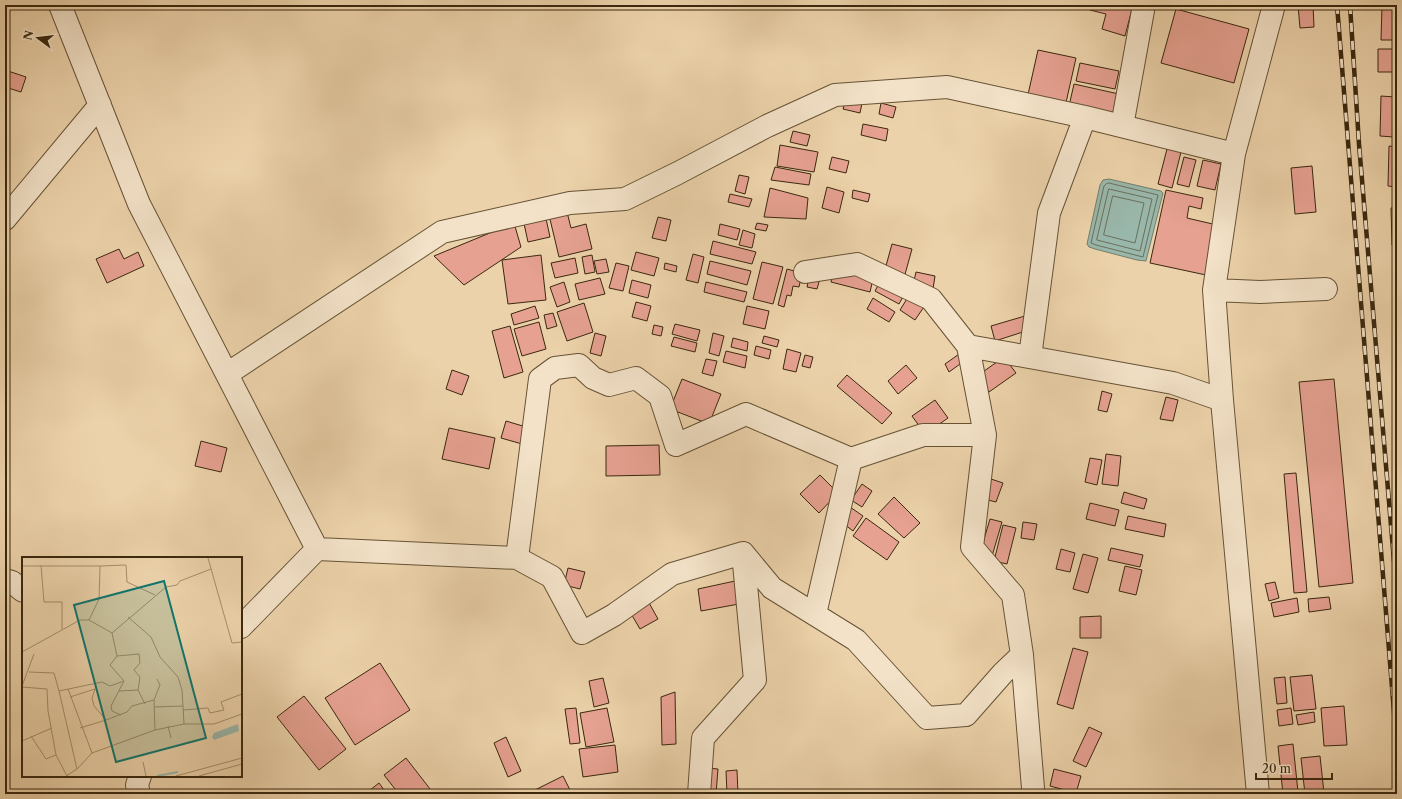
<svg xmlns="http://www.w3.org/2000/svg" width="1402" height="799" font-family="'Libre Caslon Text',serif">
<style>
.water{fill:#99b7ab;stroke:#737e6c}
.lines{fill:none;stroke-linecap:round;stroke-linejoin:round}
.shore{stroke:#6a705c;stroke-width:1}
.building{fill:#e6a191;stroke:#3a280e}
.minor-casing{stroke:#665235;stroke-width:24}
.minor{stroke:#f3e2c8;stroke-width:22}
.rail-casing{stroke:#3a280e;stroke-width:4.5}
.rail{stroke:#f3e2c8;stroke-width:3;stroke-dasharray:9;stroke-linecap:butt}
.inset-river{fill:none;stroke:#99b7ab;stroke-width:2}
.inset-road{fill:none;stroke:#a58e6c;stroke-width:1}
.view{fill:#0f766e;fill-opacity:0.15;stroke:#0f766e;stroke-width:2}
.inset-edge{fill:none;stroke:#3a280e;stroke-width:2}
</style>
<rect width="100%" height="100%" fill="#ecd2aa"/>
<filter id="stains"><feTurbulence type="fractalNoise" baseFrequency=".005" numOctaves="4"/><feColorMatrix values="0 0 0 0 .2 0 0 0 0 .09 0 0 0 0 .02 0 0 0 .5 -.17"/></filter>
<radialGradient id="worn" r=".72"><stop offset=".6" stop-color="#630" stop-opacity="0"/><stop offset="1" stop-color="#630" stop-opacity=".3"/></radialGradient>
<path class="water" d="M1109,179l52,12 2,2 -17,68 -9,-1 -42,-11 -6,-2 -2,-3 13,-59 3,-5z"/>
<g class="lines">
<path class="shore" d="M1109,183l49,12 -15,62 -47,-12 -5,-2 13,-57 2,-2z
M1109,189l43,10 -12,52 -43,-11z
M1113,196l31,7 -9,40 -31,-8z"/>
</g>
<path class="building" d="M1092,5h41l-8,31 -23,-7 4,-15 -16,-4z
M1298,5h15l1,22 -14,1z
M1382,5h13l-1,35h-13z
M1176,9l73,20 -15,54 -73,-20z
M1378,49h19v23h-19z
M1038,50l38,8 -11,49 -38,-8z
M1080,63l39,8 -4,18 -39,-8z
M5,70l21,7 -5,15 -16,-5z
M1074,84l45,10 -5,22 -45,-10z
M1381,96l14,1 -1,40 -14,-1z
M846,99l16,4 -2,10 -17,-4z
M881,103l15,4 -3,11 -14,-4z
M863,124l25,5 -2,12 -25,-6z
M793,131l17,4 -3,11 -17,-4z
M780,145l38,7 -4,20 -37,-6z
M1168,145l14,3 -10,40 -14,-4z
M1389,146l8,1v40l-9,-1z
M832,157l17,4 -3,12 -17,-4z
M1184,157l12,3 -7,27 -12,-3z
M1203,160l18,4 -6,26 -18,-4z
M1312,166l4,46 -21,2 -4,-46z
M775,167l36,7 -2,11 -38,-5z
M739,175l10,2 -4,17 -10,-3z
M827,187l17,5 -5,21 -17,-5z
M770,188l38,10 -2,21 -42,-2z
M853,190l17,4 -2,8 -16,-4z
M1166,190l37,8 -2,11 -12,-3 -2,12 30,7 -11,50 -56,-12z
M730,194l22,5 -3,8 -21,-5z
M1397,207v38h-5l-1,-37z
M567,212l4,16 15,-4 6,25 -33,8 -10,-42z
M545,214l5,23 -22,5 -5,-23z
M658,217l13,3 -5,21 -14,-3z
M514,223l7,24 -57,38 -30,-29z
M757,223l11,2 -2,6 -11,-2z
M720,224l20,5 -3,11 -19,-5z
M743,230l12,4 -3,14 -13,-3z
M713,241l43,11 -4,12 -42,-10z
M892,244l20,5 -8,29 -20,-5z
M119,249l5,10 14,-7 6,14 -37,17 -11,-24z
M636,252l23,6 -5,18 -23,-6z
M693,254l11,3 -6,26 -12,-3z
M541,255l5,45 -38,4 -6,-44z
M592,255l3,17 -10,2 -3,-17z
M575,258l3,15 -23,5 -4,-15z
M606,259l3,13 -12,2 -3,-13z
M710,261l41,10 -4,14 -40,-11z
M762,262l21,5 -10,37 -20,-5z
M616,263l13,3 -6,25 -14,-3z
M665,263l12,3 -1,6 -12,-3z
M787,269l15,4 -3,14 -6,-1 -2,10 -4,-1 -3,12 -6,-2z
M834,269l39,10 -3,13 -39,-10z
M810,272l11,3 -4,14 -10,-2z
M916,272l19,4 -2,13 -20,-4z
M600,278l5,16 -26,6 -4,-16z
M632,280l19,5 -3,13 -19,-5z
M881,280l24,13 -6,11 -24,-13z
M564,282l6,20 -13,5 -7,-20z
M706,282l41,10 -3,10 -40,-10z
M910,294l16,10 -11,16 -15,-10z
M873,298l22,14 -6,10 -22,-13z
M636,302l15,4 -4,15 -15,-4z
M584,303l9,29 -26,9 -10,-29z
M535,306l4,12 -25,7 -3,-11z
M747,306l22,5 -4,18 -22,-5z
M553,313l4,13 -10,3 -3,-14z
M1025,316l4,14 -34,11 -4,-15z
M539,322l7,27 -24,7 -8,-27z
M675,324l25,6 -3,11 -25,-7z
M654,325l9,2 -2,9 -9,-2z
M510,326l13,46 -19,6 -12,-47z
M595,333l11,3 -5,20 -11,-3z
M713,333l11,3 -5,20 -10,-3z
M764,336l15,4 -2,7 -15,-4z
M674,337l23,6 -2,9 -24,-6z
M733,338l15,4 -1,9 -16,-4z
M756,346l15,4 -2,9 -15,-4z
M787,349l14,4 -5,19 -13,-3z
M726,351l21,5 -2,12 -22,-6z
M962,352l5,7 -18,13 -4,-8z
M805,355l8,2 -3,11 -8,-2z
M1004,357l12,16 -27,19 -12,-16z
M706,359l11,2 -4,15 -11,-3z
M906,365l11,13 -19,16 -10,-13z
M452,370l17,6 -7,19 -16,-6z
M847,375l45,38 -10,11 -45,-38z
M682,379l39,15 -12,30 -39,-15z
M1334,379l19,204 -34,4 -20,-205z
M1102,391l10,3 -5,18 -9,-2z
M1166,397l12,3 -5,21 -13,-2z
M935,400l13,18 -23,16 -13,-18z
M506,421l20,6 -4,17 -21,-6z
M449,428l46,10 -6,31 -47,-10z
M201,441l26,7 -6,24 -26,-6z
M659,445l1,30 -54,1v-30z
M1106,454l15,2 -3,30 -16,-2z
M1090,458l12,2 -5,25 -12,-3z
M1296,473l11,119 -13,1 -10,-119z
M820,475l18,18 -19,20 -19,-19z
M991,479l12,4 -7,19 -12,-3z
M862,484l10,7 -10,16 -11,-7z
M1124,492l23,7 -3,10 -23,-6z
M894,497l26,26 -16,15 -26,-24z
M1090,503l29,7 -4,16 -29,-7z
M850,507l13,9 -10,15 -13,-10z
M1128,516l38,8 -2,13 -39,-8z
M866,518l33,24 -12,18 -34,-24z
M990,519l12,3 -10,34 -12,-3z
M1023,522l14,2 -3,16 -13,-2z
M1003,525l13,3 -9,36 -13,-3z
M1111,548l32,7 -3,12 -32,-7z
M1061,549l14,4 -5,19 -14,-3z
M1083,554l15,4 -10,35 -15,-4z
M1125,566l17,4 -6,25 -17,-4z
M568,568l17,4 -5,17 -16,-4z
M735,581l4,23 -38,7 -3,-22z
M1275,582l4,16 -10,3 -4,-17z
M1329,597l2,12 -22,3 -1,-13z
M1297,598l2,14 -25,5 -3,-14z
M648,601l10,18 -18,10 -10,-17z
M1101,616v22h-21v-21z
M1073,648l15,4 -15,57 -16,-5z
M380,663l30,47 -55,35 -30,-47z
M1312,675l4,34 -22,2 -4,-34z
M1285,677l2,26 -10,1 -3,-26z
M603,678l6,25 -15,4 -5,-26z
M675,692l1,52 -14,1 -1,-48z
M304,696l42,53 -27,21 -42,-53z
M1344,706l3,39 -23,1 -3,-38z
M576,708l4,35 -10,1 -5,-35z
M607,708l7,34 -28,5 -6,-34z
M1291,708l2,16 -14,2 -2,-16z
M1314,712l1,10 -17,3 -2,-10z
M1089,727l13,6 -16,34 -13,-6z
M506,737l15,34 -13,6 -14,-34z
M1293,744l5,48 -15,2 -5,-48z
M615,745l3,27 -35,5 -4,-28z
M1320,756l4,37 -19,1 -4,-36z
M406,758l28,36h-35l-15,-19z
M707,768l11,1 -2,25h-11z
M1054,769l27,7 -5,17 -26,-7z
M737,770l1,24h-11l-1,-23z
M563,776l9,18h-45z
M379,783l8,11h-22z"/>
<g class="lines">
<defs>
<path id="minor" d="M60,5l79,199 178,345 -76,78
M1122,126l22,-121
M5,219l95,-114
M805,272l52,-8 74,35 37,47 205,37 49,17
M1214,290l46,2 66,-3
M968,346l17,89 -13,112 41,48 9,60 11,133
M1030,357l19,-144 36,-96 149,37
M227,374l215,-142 128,-29 55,-4 53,-26 89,-47 68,-31 112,-8 138,30
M317,549l200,9 35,19 30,56 32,-18 58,-41 71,-21 12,127 -52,58 -4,56
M743,553l29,35 84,52 71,78 39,-3 37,-42 19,-18
M517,558l23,-179 15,-11 24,-3 14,13 16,7 27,-7 24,18 16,49 70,-31 105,45
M5,580l7,2 11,9
M815,614l36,-155 72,-24h62
M139,794l-2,-9 3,-9
M1258,794l-36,-394 -8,-110 20,-136 40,-149"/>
</defs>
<use href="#minor" class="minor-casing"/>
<use href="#minor" class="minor"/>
<defs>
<path id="rail" d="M1337,5l60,744
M1350,5l9,139 38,453"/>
</defs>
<use href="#rail" class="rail-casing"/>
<use href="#rail" class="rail"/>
</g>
<g transform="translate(22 557)">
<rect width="220" height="220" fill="#ecd2aa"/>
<path d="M216,167l1,7 -25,9 -2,-3 2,-4z" fill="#99b7ab"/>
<path class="inset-river" d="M135,219l21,-4"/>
<path class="inset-road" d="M186,1l24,85 10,-1M19,8l3,37h18v27M0,9h78l-1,33 -10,21M78,9l26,-1 1,17 28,13M106,60l23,20 9,20 18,20 4,13 1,16M0,95l58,-32h9l23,13 54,-46 11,-2 3,-4 31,-12M95,99l22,-2 1,9 -6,7 6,7 -2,13M7,115l25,1 5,18M0,129l12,-32M0,130l25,2 1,22 8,44 -10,4 -15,-23M46,132l24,64M97,134l19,-1 7,14M48,140l25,-8 -3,9 2,8 12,14 -26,8M133,150l28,-1 1,18M161,153l25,-2 2,5 14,-3 -3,-8 21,-8M99,158l-9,-4 -1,-5 13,-25M84,163l21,-8 5,-6 22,-6M146,169l3,12M133,173l-1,-30 6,-15 -3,-6M0,184l30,-13M34,198l11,21M121,205l3,14M55,212l-18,-78 43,-9 8,4 14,-5 -14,-16 7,-9 -5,-23M44,219l11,-7 15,-16 63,-23 29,-6h30l28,-10M154,219l66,-18M177,219l43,-12"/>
<path class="view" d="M142,24l42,157 -90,24 -42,-157z"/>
<rect width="220" height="220" class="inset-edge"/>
</g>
<rect width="1402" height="799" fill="none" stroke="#ecd2aa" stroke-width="20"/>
<rect x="6" y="6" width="1390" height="787" fill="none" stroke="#3a280e" stroke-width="2"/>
<rect x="10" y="10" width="1382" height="779" fill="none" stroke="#3a280e"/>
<g transform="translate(38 38) rotate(285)" stroke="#f3e2c8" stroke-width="3" paint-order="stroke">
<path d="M0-3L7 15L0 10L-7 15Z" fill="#3a280e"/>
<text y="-6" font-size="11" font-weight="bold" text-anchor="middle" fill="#3a280e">N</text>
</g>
<path d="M1256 773v6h76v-6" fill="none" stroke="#3a280e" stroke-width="2"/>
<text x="1262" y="773" font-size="12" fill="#3a280e" stroke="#f3e2c8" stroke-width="3" paint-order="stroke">20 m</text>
<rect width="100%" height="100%" filter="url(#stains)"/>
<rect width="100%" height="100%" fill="url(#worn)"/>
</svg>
